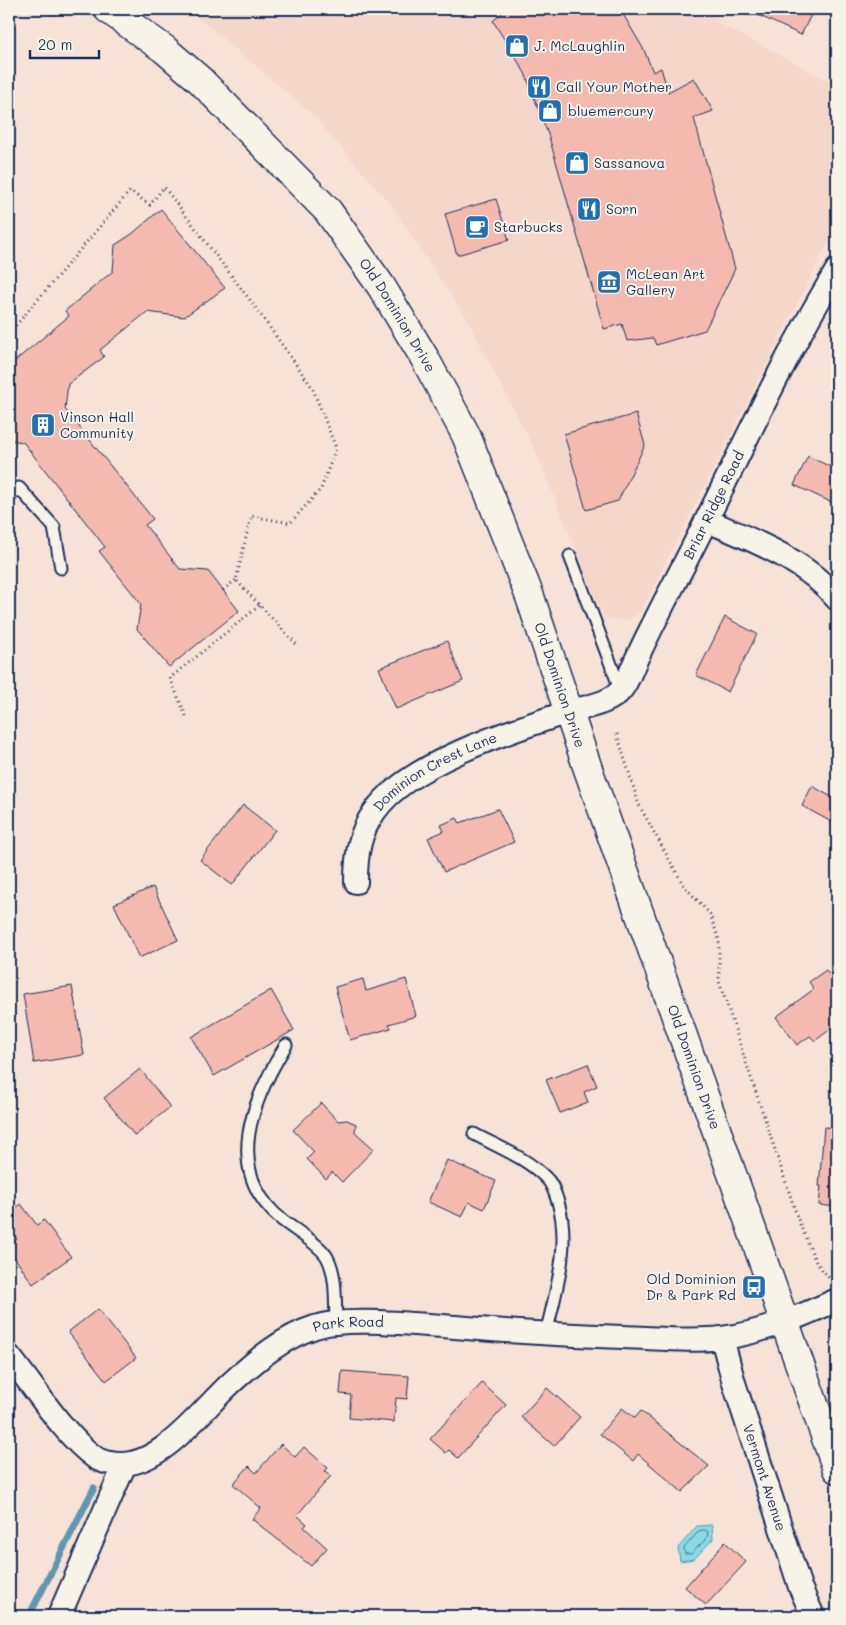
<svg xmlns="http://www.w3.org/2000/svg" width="846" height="1625" font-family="Mali,sans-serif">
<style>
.built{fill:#f5d6cb}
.water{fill:#8adae6;stroke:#5e96b0}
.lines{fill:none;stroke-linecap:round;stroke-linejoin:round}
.shore{stroke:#477394;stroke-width:1}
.stream{stroke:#5e96b0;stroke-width:7}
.building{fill:#f4b9af;stroke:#1b2f5e}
.service-casing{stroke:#1b2f5e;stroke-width:15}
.minor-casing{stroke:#1b2f5e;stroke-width:26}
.primary-casing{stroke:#1b2f5e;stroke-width:31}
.path{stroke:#1b2f5e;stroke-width:3;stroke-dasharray:1 4;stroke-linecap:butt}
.service{stroke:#f7f3e8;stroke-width:11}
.minor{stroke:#f7f3e8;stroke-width:22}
.primary{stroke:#f7f3e8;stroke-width:28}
.labels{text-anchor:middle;stroke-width:4;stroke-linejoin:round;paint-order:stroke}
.poi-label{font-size:14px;fill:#1b2f5e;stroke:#f7f3e8;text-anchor:start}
.street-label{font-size:14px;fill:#1b2f5e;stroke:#f7f3e8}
</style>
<rect width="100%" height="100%" fill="#f6e2d7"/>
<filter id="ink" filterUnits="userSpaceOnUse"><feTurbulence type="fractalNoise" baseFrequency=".02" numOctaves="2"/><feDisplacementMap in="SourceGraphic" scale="10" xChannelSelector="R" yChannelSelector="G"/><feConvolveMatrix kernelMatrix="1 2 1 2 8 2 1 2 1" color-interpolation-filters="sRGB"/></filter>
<g filter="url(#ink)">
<path class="built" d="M188,9h517l15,15 117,61v140l-196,386 -14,10 -18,-2 -10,-11 -62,-154 -69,-133 -77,-116 -81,-93z"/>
<path class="water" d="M712,1525l1,14 -19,20 -14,2 -2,-13 19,-22z"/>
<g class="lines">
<path class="shore" d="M705,1530l3,2 -1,6 -16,16h-6l-1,-6 15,-17z"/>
<path class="stream" d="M29,1616l65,-128"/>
</g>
<path class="building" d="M506,9h114l24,41 9,22 8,-4 7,24 26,-14 19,33 -19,7 41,151 -30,61 -49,15 -3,-7 -26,3 -5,-17 -18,5 -55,-192 -24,-64 -32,-52z
M745,9h69l-13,26z
M496,199l13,41 -52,15 -12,-41z
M161,209l64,79 -41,29 -37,-5 -47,38 4,7 -36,27 -3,25 88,110 -8,6 35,44 28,2 31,40 -70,56 -32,-38 4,-25 -42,-53 6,-4 -82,-105 -14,-2v-74l60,-50 -4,-5 48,-40 2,-26 17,-11z
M636,414l9,31 -27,56 -32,9 -22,-76z
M808,456l29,14v35l-43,-20z
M725,617l32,17 -29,58 -32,-17z
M447,641l16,40 -67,28 -17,-41z
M812,786l25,14v25l-35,-19z
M243,805l32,25 -43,55 -32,-25z
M498,809l16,33 -70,30 -16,-34 16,-7 -3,-6 16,-7 3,5z
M153,887l25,53 -39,18 -25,-54z
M826,970l11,15v39l-22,17 -5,-5 -13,9 -21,-28 38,-28 -5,-7z
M363,979l3,12 40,-12 10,37 -27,8 2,4 -41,12 -15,-53z
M72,986l12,69 -50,8 -11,-69z
M271,990l23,40 -80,46 -23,-39z
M588,1064l9,22 -13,6 4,10 -28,11 -14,-33z
M140,1069l30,38 -35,29 -31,-38z
M321,1103l17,18 9,-1 9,4 -1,8 19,17 -32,33 -10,-10 -6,7 -19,-20 7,-7 -21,-22z
M824,1127l13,1v79l-18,-2 2,-19h-2z
M447,1160l49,21 -12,28 -15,-7 -7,15 -34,-15z
M21,1204l16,21 7,-5 27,37 -38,27 -24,-34v-5l8,-6 -8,-12v-14z
M98,1309l38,49 -30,23 -38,-49z
M342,1371l67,5 -2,23 -11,-1 -2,24 -45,-4 2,-23 -11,-1z
M482,1383l24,22 -48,53 -9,-8 -3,3 -16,-14z
M547,1388l33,29 -26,29 -33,-29z
M622,1408l13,10 6,-7 68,55 -27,26 -44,-38 -5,7 -33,-27z
M281,1444l14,13 9,-10 24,21 -3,3 6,5 -34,39 10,9 -3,3 23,21 -16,18 -59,-47 9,-11 -28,-24 16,-18 7,7z
M725,1542l21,20 -40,43 -21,-18z"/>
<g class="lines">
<defs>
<path id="service" d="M9,497l10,-9 35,39 7,41
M570,556l51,135
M286,1045c-34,55 -64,126 -4,175 11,9 41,26 46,39 9,18 7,44 8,64
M474,1134c24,13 53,24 72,44 7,6 9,16 12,24 13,43 -2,88 -12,132"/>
<g id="minor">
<path d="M708,521c46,20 96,38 129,78"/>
<path id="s1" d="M356,882c0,-26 3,-50 19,-71 33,-48 138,-81 193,-99 16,-5 42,-8 53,-22 7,-8 10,-20 15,-30 9,-20 19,-39 29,-59 59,-110 107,-225 172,-331"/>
<path id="s2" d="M722,1338l12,45 66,204 13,29"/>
<path id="s3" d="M9,1356c23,28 56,80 84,100 8,7 20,8 31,8 41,-3 78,-54 106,-80 25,-23 53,-47 85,-57 32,-11 105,-2 140,0 56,5 112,8 168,10 33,1 67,5 99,1 40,-5 79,-22 115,-38"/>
<path d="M59,1616l66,-152"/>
</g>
<g id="primary">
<path id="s4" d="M108,9l56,40 36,31 128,131 53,75 43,71 42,78 64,162 58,172 249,700"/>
</g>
</defs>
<use href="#service" class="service-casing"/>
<use href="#minor" class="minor-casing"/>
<use href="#primary" class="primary-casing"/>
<path class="path" d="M9,327l3,3 118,-139 20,14 14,-18 89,117 59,83 24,61 -15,41 -31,34 -39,-7 -15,64 62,66
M223,590l13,-10
M186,716l-16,-38 90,-73
M617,734l22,71 45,81 26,28 9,26v41l80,241 17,40 13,16"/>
<use href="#service" class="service"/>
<use href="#minor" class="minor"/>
<use href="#primary" class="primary"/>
</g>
</g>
<defs>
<symbol id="shop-square" viewBox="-11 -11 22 22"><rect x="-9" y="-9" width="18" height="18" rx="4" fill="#1f6fb2" stroke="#f7f3e8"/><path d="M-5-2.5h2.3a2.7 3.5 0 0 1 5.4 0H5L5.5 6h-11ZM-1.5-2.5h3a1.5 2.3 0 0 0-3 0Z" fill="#fff"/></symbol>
<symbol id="restaurant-square" viewBox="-11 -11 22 22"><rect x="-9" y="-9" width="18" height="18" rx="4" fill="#1f6fb2" stroke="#f7f3e8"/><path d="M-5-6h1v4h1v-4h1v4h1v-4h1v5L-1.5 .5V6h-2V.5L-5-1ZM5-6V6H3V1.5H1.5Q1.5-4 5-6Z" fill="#fff"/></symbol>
<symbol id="cafe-square" viewBox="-11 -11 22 22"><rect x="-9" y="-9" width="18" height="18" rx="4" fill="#1f6fb2" stroke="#f7f3e8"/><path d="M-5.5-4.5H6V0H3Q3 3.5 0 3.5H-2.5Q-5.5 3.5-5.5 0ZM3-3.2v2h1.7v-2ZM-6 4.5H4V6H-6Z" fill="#fff"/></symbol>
<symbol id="museum-square" viewBox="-11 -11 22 22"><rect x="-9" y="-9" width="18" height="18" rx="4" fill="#1f6fb2" stroke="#f7f3e8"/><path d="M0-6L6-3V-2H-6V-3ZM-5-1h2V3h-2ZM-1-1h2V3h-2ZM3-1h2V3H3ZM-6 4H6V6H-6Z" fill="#fff"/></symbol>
<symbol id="building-square" viewBox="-11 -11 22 22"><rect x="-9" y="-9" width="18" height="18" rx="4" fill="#1f6fb2" stroke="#f7f3e8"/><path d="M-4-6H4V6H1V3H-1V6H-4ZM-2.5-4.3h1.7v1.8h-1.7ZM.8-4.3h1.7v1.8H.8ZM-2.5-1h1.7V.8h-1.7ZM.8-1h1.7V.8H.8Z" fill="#fff"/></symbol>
<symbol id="bus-square" viewBox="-11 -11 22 22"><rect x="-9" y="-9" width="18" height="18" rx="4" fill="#1f6fb2" stroke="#f7f3e8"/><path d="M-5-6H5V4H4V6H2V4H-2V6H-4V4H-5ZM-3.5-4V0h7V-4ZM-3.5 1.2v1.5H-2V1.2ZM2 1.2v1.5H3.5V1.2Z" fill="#fff"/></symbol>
</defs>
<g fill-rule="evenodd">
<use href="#shop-square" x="503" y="32" width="28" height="28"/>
<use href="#restaurant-square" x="525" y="73" width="28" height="28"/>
<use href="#shop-square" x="536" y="97" width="28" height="28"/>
<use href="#shop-square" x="563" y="149" width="28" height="28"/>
<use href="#restaurant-square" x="575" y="195" width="28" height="28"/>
<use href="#cafe-square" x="463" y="213" width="28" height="28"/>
<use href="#museum-square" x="595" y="268" width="28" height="28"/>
<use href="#building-square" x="29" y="411" width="28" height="28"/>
<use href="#bus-square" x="740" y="1273" width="28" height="28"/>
</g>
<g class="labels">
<g class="poi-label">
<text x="534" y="51">J. McLaughlin</text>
<text x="556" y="92">Call Your Mother</text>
<text x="568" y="116">bluemercury</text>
<text x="594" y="168">Sassanova</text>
<text x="606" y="214">Sorn</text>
<text x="494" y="232">Starbucks</text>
<text x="626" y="279">McLean Art<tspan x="626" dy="16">Gallery</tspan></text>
<text x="60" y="422">Vinson Hall<tspan x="60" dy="16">Community</tspan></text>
<text x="736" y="1284" text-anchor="end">Old Dominion<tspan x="736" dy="16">Dr &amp; Park Rd</tspan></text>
</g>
<g class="street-label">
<text dy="5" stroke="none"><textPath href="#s4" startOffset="425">Old Dominion Drive</textPath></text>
<text dy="5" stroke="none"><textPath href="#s1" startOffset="560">Briar Ridge Road</textPath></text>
<text dy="5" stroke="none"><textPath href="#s4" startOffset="830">Old Dominion Drive</textPath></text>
<text dy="5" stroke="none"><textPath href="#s1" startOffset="148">Dominion Crest Lane</textPath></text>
<text dy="5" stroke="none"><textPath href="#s4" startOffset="1235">Old Dominion Drive</textPath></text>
<text dy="5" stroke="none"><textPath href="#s3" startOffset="436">Park Road</textPath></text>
<text dy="5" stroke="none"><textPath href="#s2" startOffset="146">Vermont Avenue</textPath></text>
</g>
</g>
<rect width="846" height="1625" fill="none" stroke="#f7f3e8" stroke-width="30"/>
<rect x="15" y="15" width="816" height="1595" fill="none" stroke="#1b2f5e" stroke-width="2" filter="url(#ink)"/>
<path d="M30 50v8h69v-8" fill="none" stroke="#1b2f5e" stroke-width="2.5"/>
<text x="38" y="50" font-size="15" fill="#1b2f5e" stroke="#f7f3e8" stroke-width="4" paint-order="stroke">20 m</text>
</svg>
